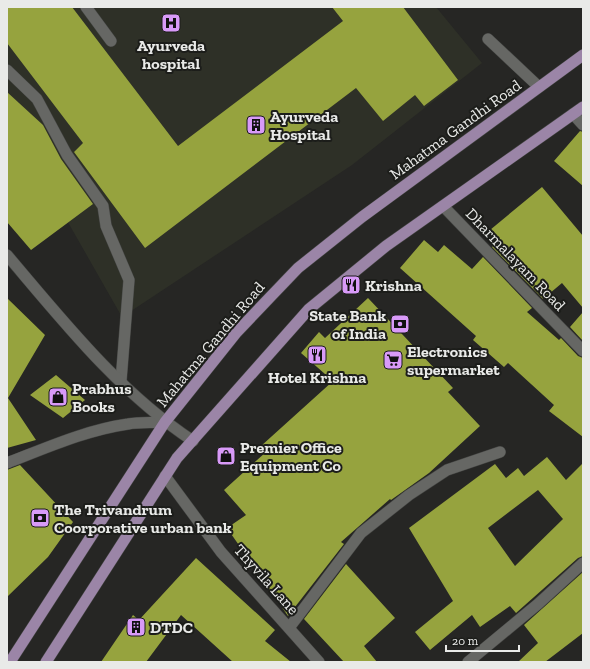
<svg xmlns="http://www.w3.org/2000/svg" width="590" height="669" font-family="'Zilla Slab',serif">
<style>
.built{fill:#2e3027}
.building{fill:#96a33e;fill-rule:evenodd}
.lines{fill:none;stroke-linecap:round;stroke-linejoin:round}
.service-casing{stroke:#434442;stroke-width:12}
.minor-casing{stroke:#434442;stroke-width:12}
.secondary-casing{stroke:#434442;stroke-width:12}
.primary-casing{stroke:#434442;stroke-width:12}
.service{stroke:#666764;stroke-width:11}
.minor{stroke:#666764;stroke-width:11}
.secondary{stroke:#666764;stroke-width:11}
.primary{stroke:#9b85a7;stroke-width:11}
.labels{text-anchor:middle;stroke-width:4;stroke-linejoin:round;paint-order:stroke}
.poi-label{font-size:16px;font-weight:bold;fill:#e9eae8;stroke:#1c1d1a;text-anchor:start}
.street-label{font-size:16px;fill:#e9eae8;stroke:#1c1d1a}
</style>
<rect width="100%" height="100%" fill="#262624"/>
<path class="built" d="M7,7h429l46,56 -130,102 -230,152 -61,-107 -54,-73z"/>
<path class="building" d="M7,7h65l106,139 165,-125 -11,-14h71l55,73 -34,26 -9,-11 -32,26 -27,-33 -211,160 -71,-96 9,-9 -76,-100z
M7,92l36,33 18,34 32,45 -62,46 -24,-28z
M580,131l3,1v54l-29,-25z
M542,187l41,49v72l-21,-25 -19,16 -51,-52 7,-7 -9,-10z
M424,240l14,12 6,-7 28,24 11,-12 49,51 -5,4 32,28 2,-2 17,18 5,2v79l-34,-26 5,-6 -46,-42 -4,4 -31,-27 3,-4 -76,-68z
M7,298l38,37 -37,63 28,42 -29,8z
M368,298l85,90 -5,4 32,34 -51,47 -38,27 -1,-1 -49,43 3,2 -56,72 -61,-88 19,-13 -22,-25 42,-38 -5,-6 72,-65 -32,-28 18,-21 6,6z
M583,312v29l-13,-14z
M56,375l29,25 -22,18 -33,-23z
M547,457l19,23 17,-17v93l-5,2 -62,55 -6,-7 -30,21 -8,-12 -42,35 -15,-18 38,-31 -44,-73 86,-64 11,14 12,-10 6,8zM538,490l25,29 -48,47 -27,-38z
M20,465l53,57 -25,35 -41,40v-127z
M196,558l79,72 -10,11 26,21h-58l-52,-47 -35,47h-45l32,-47 6,5z
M346,564l49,54 -31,28 13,16h-33l-40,-43z
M583,572v61l-38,29h-27l20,-19 -14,-18z"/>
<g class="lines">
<defs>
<path id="service" d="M86,7l25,34
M488,39l51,48
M573,114l10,11"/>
<path id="minor" d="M7,70l30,29 30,56 36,51 3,20 23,54 -8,101
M443,206l140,145
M7,463c39,-15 79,-33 121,-39 12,-2 24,-1 37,-2
M165,476l56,76 98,110
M289,628l72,-95 48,-38 38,-25 53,-18
M468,662l70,-58 45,-41"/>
<path id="secondary" d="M7,255c56,66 112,137 186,186"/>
<path id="primary" d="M10,662l155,-240 71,-89 39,-41 23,-24 64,-51 221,-162
M46,662l131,-204 132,-149 77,-63 197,-139"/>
</defs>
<use href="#service" class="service-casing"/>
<use href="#minor" class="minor-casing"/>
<use href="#secondary" class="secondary-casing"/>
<use href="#primary" class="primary-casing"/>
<use href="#service" class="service"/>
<use href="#minor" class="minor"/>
<use href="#secondary" class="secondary"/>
<use href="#primary" class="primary"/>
</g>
<defs>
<symbol id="hospital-square" viewBox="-11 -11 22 22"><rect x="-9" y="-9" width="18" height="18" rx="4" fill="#d89af8" stroke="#1c1d1a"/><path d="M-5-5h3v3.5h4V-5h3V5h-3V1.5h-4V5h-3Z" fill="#111"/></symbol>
<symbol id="building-square" viewBox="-11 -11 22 22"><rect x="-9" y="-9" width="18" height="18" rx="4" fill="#d89af8" stroke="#1c1d1a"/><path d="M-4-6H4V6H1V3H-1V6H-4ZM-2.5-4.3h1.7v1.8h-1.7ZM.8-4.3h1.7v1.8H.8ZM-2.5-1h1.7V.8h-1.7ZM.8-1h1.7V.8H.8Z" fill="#111"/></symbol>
<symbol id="restaurant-square" viewBox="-11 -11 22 22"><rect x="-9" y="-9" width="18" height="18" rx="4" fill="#d89af8" stroke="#1c1d1a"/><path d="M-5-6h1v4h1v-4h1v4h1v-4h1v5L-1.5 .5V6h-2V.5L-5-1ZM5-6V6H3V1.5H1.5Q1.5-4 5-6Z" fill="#111"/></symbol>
<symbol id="bank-square" viewBox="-11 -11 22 22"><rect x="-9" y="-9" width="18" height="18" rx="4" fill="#d89af8" stroke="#1c1d1a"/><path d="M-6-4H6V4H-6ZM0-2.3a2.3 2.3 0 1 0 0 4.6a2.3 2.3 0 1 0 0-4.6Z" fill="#111"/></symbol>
<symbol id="supermarket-square" viewBox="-11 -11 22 22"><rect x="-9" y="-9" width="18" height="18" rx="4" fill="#d89af8" stroke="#1c1d1a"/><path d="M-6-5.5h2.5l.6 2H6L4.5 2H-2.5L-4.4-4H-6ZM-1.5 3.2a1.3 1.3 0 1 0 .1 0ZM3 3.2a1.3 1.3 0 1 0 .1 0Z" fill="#111"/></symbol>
<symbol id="shop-square" viewBox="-11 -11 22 22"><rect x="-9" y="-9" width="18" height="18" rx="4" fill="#d89af8" stroke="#1c1d1a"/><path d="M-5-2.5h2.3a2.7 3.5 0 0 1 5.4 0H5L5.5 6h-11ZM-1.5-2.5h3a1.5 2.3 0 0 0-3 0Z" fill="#111"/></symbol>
</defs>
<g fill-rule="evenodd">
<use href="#hospital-square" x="160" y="12" width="22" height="22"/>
<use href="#building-square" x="245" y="114" width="22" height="22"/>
<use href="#restaurant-square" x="340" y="274" width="22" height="22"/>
<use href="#bank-square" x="389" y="313" width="22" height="22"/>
<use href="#restaurant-square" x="306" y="344" width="22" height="22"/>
<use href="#supermarket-square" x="382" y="349" width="22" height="22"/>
<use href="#shop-square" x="47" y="386" width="22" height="22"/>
<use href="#shop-square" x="215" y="445" width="22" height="22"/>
<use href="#bank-square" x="29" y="507" width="22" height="22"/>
<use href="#building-square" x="125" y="616" width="22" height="22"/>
</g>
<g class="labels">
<g class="poi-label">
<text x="171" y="51" text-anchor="middle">Ayurveda<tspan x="171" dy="18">hospital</tspan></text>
<text x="270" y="122">Ayurveda<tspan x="270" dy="18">Hospital</tspan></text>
<text x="365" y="291">Krishna</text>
<text x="386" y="321" text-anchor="end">State Bank<tspan x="386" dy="18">of India</tspan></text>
<text x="407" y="357">Electronics<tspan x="407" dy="18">supermarket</tspan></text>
<text x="317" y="383" text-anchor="middle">Hotel Krishna</text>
<text x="72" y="394">Prabhus<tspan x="72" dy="18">Books</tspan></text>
<text x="240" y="453">Premier Office<tspan x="240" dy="18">Equipment Co</tspan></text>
<text x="54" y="515">The Trivandrum<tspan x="54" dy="18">Coorporative urban bank</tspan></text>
<text x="150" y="633">DTDC</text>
</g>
<g class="street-label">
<text transform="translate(455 129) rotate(-36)" y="6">Mahatma Gandhi Road</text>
<text transform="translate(516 259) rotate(46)" y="6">Dharmalayam Road</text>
<text transform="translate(210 344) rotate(-50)" y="6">Mahatma Gandhi Road</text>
<text transform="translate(267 579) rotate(48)" y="6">Thyvila Lane</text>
</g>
</g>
<rect width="590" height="669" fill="none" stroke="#e9eae8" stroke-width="16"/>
<path d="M446 645v6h73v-6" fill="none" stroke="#e9eae8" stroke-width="2"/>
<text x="452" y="645" font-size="12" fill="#e9eae8" stroke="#1c1d1a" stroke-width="3" paint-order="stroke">20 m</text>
</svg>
